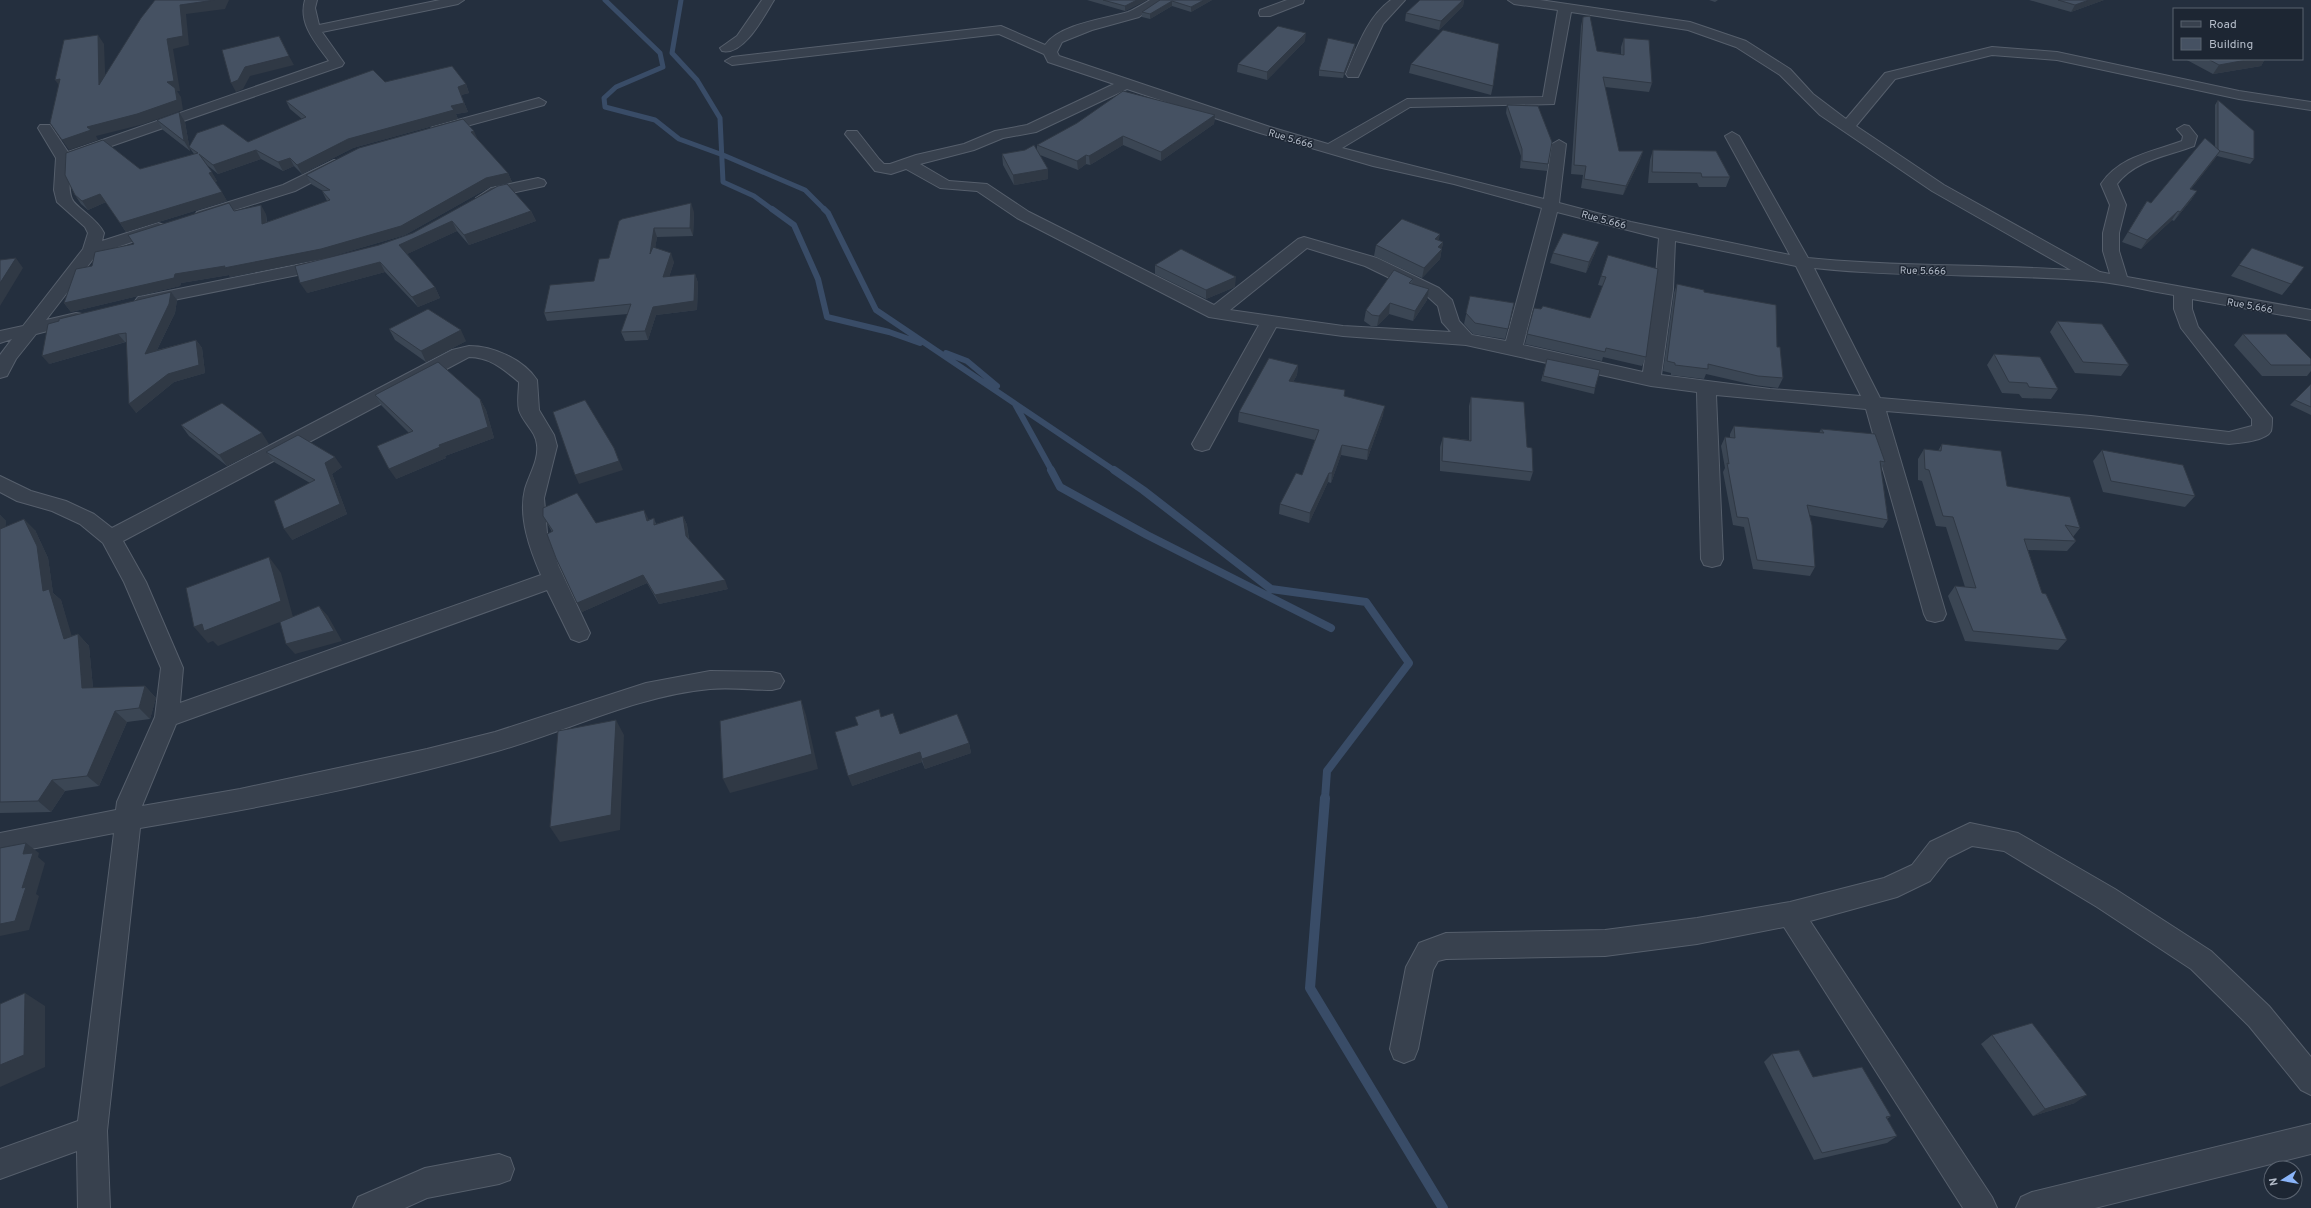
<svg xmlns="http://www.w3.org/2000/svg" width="2311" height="1208" font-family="Overpass,sans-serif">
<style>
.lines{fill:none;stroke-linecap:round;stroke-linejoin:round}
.stream-far3{stroke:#394c67;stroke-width:5}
.stream-far2{stroke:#394c67;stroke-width:6}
.stream-far1{stroke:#394c67;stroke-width:8}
.stream{stroke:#394c67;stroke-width:10}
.minor-casing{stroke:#565f6c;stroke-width:2}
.minor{fill:#38414e;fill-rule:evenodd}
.wall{fill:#3b4654}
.shaded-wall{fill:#303945}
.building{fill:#455162;stroke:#303945}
.labels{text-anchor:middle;stroke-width:3;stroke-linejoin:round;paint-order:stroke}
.far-street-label{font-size:10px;fill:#b4bcc9;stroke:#1d2633}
</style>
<rect width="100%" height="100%" fill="#242f3e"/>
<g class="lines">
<path class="stream-far3" d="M605,0l55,53 3,14 -47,20 -12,11 1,9 50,13 24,19 44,16 82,35 20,20
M681,0l-9,53 25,27 23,38 3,64 31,14 19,14"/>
<path class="stream-far2" d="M772,209l22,16 24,54 9,38 62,15 31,11
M824,209l4,4 48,97 239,161
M946,353l21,8 30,25
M1015,404l37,67"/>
<path class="stream-far1" d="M1051,470l9,17 87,48 184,93
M1114,470l29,20 128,99 95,13 43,61 -82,108 -2,28"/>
<path class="stream" d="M1325,798l-15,190 133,220"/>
<defs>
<path id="minor" d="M305,0h12l-2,8 4,17 121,-25h24l-6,4 -136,28 22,31 -2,3 -271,94c0,12 -4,27 1,39 4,9 25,19 32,34l-2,8 56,-18 6,2 2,3 -2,3 -67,23 -51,66 30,-7 6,1 3,4 -3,4 -46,12 -20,25 -9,17 -7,2v-23l12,-16 -12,4v-12l23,-5 60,-77 5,-16 -3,-6 -28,-25 -3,-12 2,-32 -18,-30 2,-3h10l18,27 261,-91c-13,-18 -31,-37 -24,-61z
M762,0h12c-10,16 -30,56 -52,51l-2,-3 17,-12z
M1150,0h15l-26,17 -47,13 -30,12 -5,10 2,4 211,71 58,17 79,-45 136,-2 15,-87 -44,-6 -6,-4h32l150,22 56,19 44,28 23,25 33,25 39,-46 107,-26 65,5 182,39 72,11v8l-72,-11 -182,-39 -65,-5 -97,24 -39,47 88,59 156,87 10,2 -7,-23v-18l7,-28 -9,-21c19,-28 51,-32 81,-43l1,-5 -6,-7 7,-4 5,1 8,10 -3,10c-26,10 -59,14 -77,38l9,21 -7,28v18l8,26 184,33v10l-119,-21v10l6,18 74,91c0,4 0,9 -1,13 -5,10 -32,12 -42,13l-138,-16 -205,-17 60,203 -3,6 -8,2 -8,-2 -3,-6 -58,-205 -150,-14 7,164 -3,6 -8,2 -8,-2 -3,-6 -4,-167 -46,-6 -185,-41 -123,-9 -67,-9 -67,122 -7,2 -7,-2 -3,-5 67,-119 -50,-8 -192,-99 -40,-27 -37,-3 -34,-19 -15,5 -16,-3 -30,-37 2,-3h10l22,28 5,5h6l26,-9 48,-11 31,-13 32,-6 87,-41 -66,-22 -4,-8 -45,-20 -267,31 -7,-4 7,-4 269,-31 44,19c15,-21 59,-26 83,-33 7,-3 15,-8 22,-12zM1571,12l117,18 48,17 44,28 40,40 112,76 139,79c-88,-6 -176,-3 -263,-12l-69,-122 -7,-4 -7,4 65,119 -159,-33 -72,-19 7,-59 -7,-4 -7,4 -8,55 -202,-51 68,-41 144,-3zM1127,89l133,44 113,33 81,18 88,24 -36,133 -34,-6 -13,-14 -7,-21 -13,-12 -62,-30 -73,-21 -6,2 -84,66 -185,-93 -42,-28 -38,-3 -29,-17 54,-14 29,-12 33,-6zM1557,212l102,26 -4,51 -12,83 -120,-27zM1675,241l121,25 65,130 -91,-7 -109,-14 12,-86zM1307,248l58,18 62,30 11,10 4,16 9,10 -108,-6 -113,-16zM1814,268c92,10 186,5 279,13 27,2 55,10 81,14v14l7,19 71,91v7l-23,6 -138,-16 -211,-18z
M1287,0h17l-1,3 -33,13h-10l-1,-3 1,-3z
M1391,0h14l-22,24 -25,53h-10l-2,-3c11,-26 21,-57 45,-74z
M539,98l7,4 -2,3 -107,29 -7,-4 2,-3z
M334,160l5,2 3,3 -3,3 -44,23 -92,29 -6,-2 -2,-3 2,-3 86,-27z
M538,178l6,2 2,3 -2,3 -42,9 -18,8 -6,-2 -2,-3 15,-10z
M326,259l6,1 2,4 -2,4 -188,38 -6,-1 -3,-4 3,-4 6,-1z
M469,346c24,0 54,13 68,34l2,30 15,25 3,11 -13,52 3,35 12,34 31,66 -3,6 -8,3 -8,-3 -24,-49 -371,134 -34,82 98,-17 187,-40 68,-17 151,-49 64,-12 62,1 8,2 4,7 -4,7 -8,2c-20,0 -42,-3 -62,-1 -75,7 -144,43 -216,63 -116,33 -236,56 -354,76l-33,303 3,77h-32l-1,-57 -77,28v-30l78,-28 36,-288 -114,22v-22l116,-23 1,-8 38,-85 6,-49 -37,-86 -21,-39 -23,-19 -28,-13 -35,-10 -17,-9v-16l31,15 35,10 28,13 18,14 340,-178zM469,357c21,0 34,12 50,25 0,9 -2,19 0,28 4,13 17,21 18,35 2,15 -8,30 -12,44 -7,28 5,61 16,86l-361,128 3,-35 -37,-86 -23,-41z
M1970,823l48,10 97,56 96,62 58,55 42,51v38l-10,-5 -52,-64 -58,-57 -94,-62 -93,-56 -32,-5 -24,12 -18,23 -33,16 -87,24 182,276 5,11h-34l-179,-281 -87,17 -92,12 -159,3 -8,2 -5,9 -15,79 -4,10 -10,4 -10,-4 -4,-10 16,-82 13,-24 27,-10 159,-3 92,-12 93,-16 94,-24 28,-13 18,-23z
M2311,1124v30l-216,54h-79l5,-11 11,-5z
M499,1154l11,4 4,11 -4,11 -11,4 -72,14 -22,10h-52l5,-11 67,-29z"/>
</defs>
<use href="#minor" class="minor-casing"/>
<use href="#minor" class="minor"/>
</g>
<path class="wall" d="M1087,0h60l-22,11z
M1160,0h52l-21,12 -19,-6 -22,13 -8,-2v-5z
M1420,0h44l-1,6 -24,24 -34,-9 1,-8z
M1709,0h9l-3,2z
M2029,0h75l-33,12z
M1583,17l14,34 24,3v-7l3,-9 28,45 -3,9 -44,-5 14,64h24l-3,9 -17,35 -42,-7 2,-13 -12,-1 10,-148z
M1305,41l-38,39 -30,-8 1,-8z
M1355,49l-12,29 -24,-2v-6z
M2185,59h80l-4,7 -48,8z
M1411,64l82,22 -2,9 -82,-22z
M385,82l81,2 3,9 -8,2 7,17 -12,2 2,5 -105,29 -51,26 -8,-8 -11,5 -22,-12 -43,15 -12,-10 11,17 -2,1 12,19 -101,31 -20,-30 -18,8 -7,-6 -6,-9 65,-26 54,-15 -5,-7 59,-5 54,-23 -12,-10 -4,-8z
M2218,100l36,59 -4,5 -33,-8 -26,33 6,2 -6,9 -17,21 -2,-1 -31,29 -19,-7 19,-32 6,-9 4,2 64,-57v-41z
M1507,105l41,59 -1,7 -27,-3 1,-12 -15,-43z
M1215,115l-1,9 -53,37 -38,-16 -33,20 -4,-1 -8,6 -38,-15 8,14v10l-34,6 -11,-20 -1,-11 35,-5v-4z
M157,120l28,2 5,29 -27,-21z
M1653,150l77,27 -4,10h-27l-2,-4h-49l2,-23z
M508,173l4,9 -22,5 -85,48 -79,23 -96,19 -1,-2 -48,8 -1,3 -109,26 -7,-9 28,-37 42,-22 100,-33 32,3 1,8 60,-21 -5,-10h1l-12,-7 -5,-9z
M498,186l33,25 5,10 -67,24 -12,-14 -50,23 28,33 5,11 -22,9 -33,-35 -78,21 72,-48 34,-12z
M694,212l-1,24 -36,1 -2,11 19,14 -5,15 26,-3 3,9 -1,27 -41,5 -8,25 -23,1 -4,-9 7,-18 -81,7 -3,-8 50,-32 15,-23 10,-37z
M1440,234l-2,6 5,2 -3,17 -18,19 -48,-22 2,-11z
M2252,248l39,36 -9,11 -51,-19z
M1553,253h42l-9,20 -36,-10z
M1608,255l38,102 -4,9 -39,-9 -1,4 -77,-17 9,-36 56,10 13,-32 -5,-1z
M1155,265l80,22 -29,12 -51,-25z
M1413,279l-1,5 17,5 -2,11 -14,21 -24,-7 -12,12h-6l-7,-5 2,-11z
M1677,284l27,8 73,55 6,31 -5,10 -24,-3 -48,-11 -2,5 -33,-4v-2l-8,-2 11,-78z
M171,292l6,8 -2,13 -18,37 39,-10 6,8 3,25 -31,9 -38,31 -10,-71 -77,22z
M1470,296l44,7 -9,36 -32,-5 -9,-10z
M2057,321l72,44 -8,11 -46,-3 -25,-41z
M389,329l77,12 -40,21 -31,-22z
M2243,334l68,25v12l-4,5h-45l-28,-31z
M1994,354l64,35 -7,10 -29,-1 -3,-4 -17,-1 -15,-28z
M1547,359l48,29 -1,6 -53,-13z
M1298,365l-1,10 -4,7 52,8 -1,6 39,19 -16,45 -26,-5 -10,28 -3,-1 -19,41 -30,-9 1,-10 22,-29 13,-35 -77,-18 1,-10z
M2311,384v31l-21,-10z
M375,395l105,4 6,11 8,28 -49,18 1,2 -50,21 13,-46 -28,-28z
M1471,397l56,50 6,25 -3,9 -90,-10v-24l3,-10 26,3v-34z
M181,425l88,19 -42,22 -38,-30z
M1734,426l85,7 2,-4 64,33 -4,7 7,51 -5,8 -74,-13 6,52 -5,9 -57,-7 -9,-42 -11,-2 -10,-53 2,-4 -4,-22 4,-9h5v-3z
M1942,444l65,42 73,42 -7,9 3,4 -9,10 -39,-1 14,43 25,47 -9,10 -93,-9 -17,-45 7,-10 10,1 -19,-60 -10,-1 -14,-45 -4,-1v-21l6,-10 14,2z
M2102,450l93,46 -10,11 -82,-15 -10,-31z
M266,452l76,15 -10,7 15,40 -55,26 18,-57 -36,-21z
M0,515l6,6 -1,6 30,3 13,28 5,35 8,7 10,36 7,-2 11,12 4,42 52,-2 11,12 -6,21 -23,3 -28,64 -34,5 -14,21 -51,1z
M543,516l53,7 52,-5v2l6,-2 2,6 27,-8 4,9 2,14 39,50 -69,15 -12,-21 -65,29 -5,-9 -25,-71z
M881,717l19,17 69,9 2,10 -46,16 -3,-7 -70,24z
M1992,1035l83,68 -42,13 -52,-72z
M1772,1054l41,23 78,39 -4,3 10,17 -10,7 -73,17 -50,-98z"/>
<path class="shaded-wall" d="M215,0h14l-4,9 -39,5 3,31 -16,4 7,42h-3l4,6 2,13 -39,14 -48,12 2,4 -29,10 -7,-10 25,-13 80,-45v-43l13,-34z
M1137,0h10l-22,11v-5z
M1204,0h8l-21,12v-5z
M1463,0h1l-1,6 -24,24 2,-9z
M2089,0h15l-33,12 4,-7z
M1172,1v5l-22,13v-5z
M1306,33l-1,8 -38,39v-8z
M98,35l6,9 2,51 -7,-10z
M1355,44v5l-12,29 1,-5z
M289,56l5,9 -44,11 -7,13 -7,3 -5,-9 14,-16z
M2252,59h13l-4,7 -48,8 6,-9z
M60,79l2,10 -7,-9z
M466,84l3,9 -8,2 7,17 -12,2 2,5 -105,29 -51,26 -5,-9 51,-26 103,-33 7,-19z
M179,112l6,10 5,29 -6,-10z
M1215,115l-1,9 -53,37v-9z
M474,131l4,9 -7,-8z
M1123,136v9l-33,20 -1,-9z
M256,150l5,9 -43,15 -5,-9z
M1643,151l-3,9 -17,35 3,-9z
M2220,151l-6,9 -30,38 6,-9z
M1086,155v9l-8,6 -1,-9z
M290,158l4,8 -11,5 -5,-9z
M1048,169v10l-34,6 -1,-10z
M212,172l5,9 -2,1 -6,-9z
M508,173l4,9 -22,5 -85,48 -79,23 -96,19 -1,-2 -48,8 -1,3 -109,26 -7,-9 422,-125z
M2197,191l-6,9 -17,21 6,-9z
M222,192l5,9 -101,31 -6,-9z
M100,194l6,8 -18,8 -6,-9z
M691,203l3,9 -1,24 -3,-8z
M261,205l5,9 1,18 -5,-8z
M531,211l5,10 -67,24 -5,-10z
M2178,211l-6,9 -31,29 6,-9z
M452,221l5,10 -52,24 -6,-10z
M654,228l3,9 -4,25 -3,-8z
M1440,234l-2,11 -3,-6z
M1443,242l-3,17 -18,19 2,-10 14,-21z
M1599,242l-4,11 -9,20 3,-11z
M671,253l3,9 -8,24 -3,-9z
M16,258l7,10 -23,38v-23z
M380,262l5,10 -78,21 -7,-10z
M695,274l3,9 -1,27 -41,5 -8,25 -3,-9 8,-24z
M1236,277l-1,10 -29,12v-9z
M435,287l5,11 -22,9 -6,-10z
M1429,289l-2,11 -14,21 2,-10z
M171,292l6,8 -2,13 -24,49 -6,-8z
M1390,303l-1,11 -12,12 2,-10z
M461,330l5,11 -40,21 -5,-11z
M118,334l7,8 -76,22 -7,-8z
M196,340l6,8 3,25 -31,9 -38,31 -7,-9z
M1298,365l-1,10 -9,16 1,-10z
M480,399l6,11 8,28 -49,18 1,2 -50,21 -7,-10 50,-24z
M1385,406l-2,9 -16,45 1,-10z
M262,433l7,11 -42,22 -8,-11z
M1342,445l-1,10 -10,28 1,-10z
M614,448l9,22 -44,14 -4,-9z
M335,457l7,10 -10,7 15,40 -55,26 -8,-11 56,-25 -15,-41z
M1329,473l-1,9 -19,41 1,-10z
M644,510l4,8 3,12 -4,-9z
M0,515l6,6 -2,23 -4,-4z
M683,516l4,9 2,19 -3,-8z
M24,519l11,11 13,28 5,35 8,7 15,50 -12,-11 -21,-48z
M269,557l12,16 12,44 -75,29 -5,-5 -5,2 -14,-16z
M643,575l4,8 -65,29 -5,-9z
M725,580l3,9 -69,15 -4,-9z
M319,606l9,10 14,25 -47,13 -9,-10z
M78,634l11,12 5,53 -12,-11z
M145,686l11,12 -6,21 -11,-11z
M801,700l5,15 12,54 -88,24 -7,-14z
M115,711l12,11 -28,64 -12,-10z
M616,720l8,15 -4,95 -60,12 -10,-15z
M969,743l2,10 -46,16 -3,-10z
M920,752l2,10 -70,24 -4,-10z
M52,780l13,11 -14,21 -13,-11z
M26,843l13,10 -1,4 7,6 -9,31 3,2 -10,34 -29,6v-12l22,-36 1,-34z
M25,993l20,13v61l-45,20v-22z
M2087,1095l-12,8 -42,13 12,-7z"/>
<path class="building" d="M155,0h60l-35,5 3,31 -16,3 7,42 -7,1 8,6 2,12 -40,14 -50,13 4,3 -29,10 -12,-17 10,-44 -5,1 9,-40 34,-5 1,50 42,-67z
M1103,0h34l-12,6z
M1160,0h44l-13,7 -19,-6 -22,13 -8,-2z
M1420,0h43l-22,21 -35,-8z
M2058,0h31l-14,5z
M1590,16l7,35 27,4v-17l25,2 3,43 -49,-6 16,74h24l-17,35 -42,-7 2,-13 -12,-1 9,-148z
M1278,26l28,7 -39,39 -29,-8z
M1443,30l56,14 -6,42 -82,-22z
M279,36l10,20 -44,11 -7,13 -7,3 -9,-33z
M1328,38l27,6 -11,29 -25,-3z
M2208,59h44l-33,6z
M452,66l14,18 -8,3 6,16 -13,3 3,4 -106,29 -51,26 -7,-7 -12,4 -22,-12 -43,15 -14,-11 13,18 -3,1 13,19 -102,31 -20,-29 -18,7 -7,-6 -10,-20 1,-22 37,-13 37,29 58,-16 -9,-6 8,-14 26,-9 25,18 58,-25 -20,-16 87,-31 12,12z
M1123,91l92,24 -54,37 -38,-16 -34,20 -3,-1 -9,6 -40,-16 40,-22z
M2218,100l36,31v28l-34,-8 -2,-2z
M1507,105l31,1 14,36 -4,22 -26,-3v-12z
M179,112l5,29 -27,-21z
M463,119l11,12 -3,1 37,41 -22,5 -85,48 -80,23 -97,19 1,-2 -50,8 -1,4 -110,25 12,-34 16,-3 3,-14 39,-8 -6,-9 101,-32 5,8 27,-6 1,19 68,-24 -8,-9 8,-1 -24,-15 53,-27z
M2205,138l15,13 -30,38 7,2 -17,21 -2,-1 -31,29 -19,-8 19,-31 4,2z
M1034,145l14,24 -35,6 -11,-21 23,-4z
M1653,150l63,1 14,26h-28l-1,-4 -49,-1z
M507,184l24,27 -67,24 -12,-14 -53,24 36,42 -23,10 -32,-35 -80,21 -5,-17 84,-21 34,-12 85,-47z
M691,203l-1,25h-36l-4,26 3,-7 18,6 -8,24 32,-3 -1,27 -41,6 -8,24 -24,1 10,-28 -87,9 6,-28 44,-4 5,-22 10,-1 10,-37 3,-2z
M1402,219l38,15 -5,5 8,3 -5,5 4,2 -18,19 -48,-23z
M1563,233l36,9 -10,20 -36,-9z
M2252,248l52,19 -13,17 -52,-19z
M1181,249l55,28 -30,13 -51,-25z
M1608,255l50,14 -12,88 -40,-9 -1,4 -78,-18 7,-26 7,1 2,-3 47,12 16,-41 -5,-1z
M16,258l-16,25v-23z
M1394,270l19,9 -4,4 20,6 -14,22 -25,-8 -11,13 -7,-1 -6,-5z
M1677,284l27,6v2l72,13 1,42h3l3,31 -25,-2 -50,-12v5l-33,-4v-2l-8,-2z
M171,292l-2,12 -24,50 51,-14 3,25 -31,9 -39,30 -3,-71 -8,1 -76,22 6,-32 11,-3v-2z
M1470,296l44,7 -6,26 -33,-6 -9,-10z
M428,309l33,21 -40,21 -32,-22z
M2057,321l45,3 27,41 -46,-3z
M2243,334h43l25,25v6h-40z
M1994,354l46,3 18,32 -29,-2 -2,-4 -18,-1z
M1269,358l29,7 -9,16 56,9 -1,6 41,10 -17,44 -26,-5 -10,28h-3l-19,40 -30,-9 16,-31 6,2 17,-45 -80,-18z
M1547,359l53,11 -5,18 -52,-12z
M438,362l42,37 8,28 -49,18 1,2 -51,22 -12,-23 36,-15 -38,-36z
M2311,384v23l-16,-7z
M1471,397l53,5 3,45 5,1 1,24 -91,-11 1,-24 28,4z
M585,400l29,48 5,13 -44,14 -22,-63z
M222,403l40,30 -43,22 -38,-30z
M1734,426l90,7 -3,-4 54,5 10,28 -5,-1 8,59 -81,-15 5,20 3,42 -58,-7 -9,-42 -11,-1 -10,-54 2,1 -4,-27 10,1z
M298,435l37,22 -10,6 15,41 -56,25 -10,-28 41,-21 -49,-28z
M1942,444l59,7 6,35 63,11 10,31 -15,-3 11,16 -52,-2 18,54 4,1 21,46 -94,-9 -18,-45 21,2 -23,-71 -10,-1 -14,-46 -4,-1 -1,-20 17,2z
M2102,450l81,15 12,31 -84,-15z
M577,493l19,30 48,-13 3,11 7,-3v7l29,-9 3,20 39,44 -70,15 -12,-20 -66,28 -21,-45 -9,-24 6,-3 -10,-15v-8z
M24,519l13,27 6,45 6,-2 15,50 14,-5 4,54 63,-2 -6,22 -24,3 -28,65 -35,4 -14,21 -38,1v-273z
M269,557l12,44 -77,30 -2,-7 -8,3 -8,-39z
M319,606l15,25 -48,13 -6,-22z
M801,700l11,54 -89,25 -3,-58z
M879,709l2,8 12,-4 7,21 57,-20 12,29 -47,16 -2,-7 -72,24 -13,-44 23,-7 -3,-8z
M616,720l-5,95 -61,12 8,-96z
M26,843l-3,11 10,-1 -11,35 4,-1 -11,34 -15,3v-76z
M25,993l-1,62 -24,10v-61z
M2032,1023l55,72 -42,14 -53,-74z
M1799,1050l14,27 49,-10 29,49 -5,1 11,19 -75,17 -50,-99z"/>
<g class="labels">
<g class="far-street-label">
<text transform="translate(1291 138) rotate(16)" y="4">Rue 5.666</text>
<text transform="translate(1604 219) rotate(15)" y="4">Rue 5.666</text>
<text transform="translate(1923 270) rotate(1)" y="4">Rue 5.666</text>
<text transform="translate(2250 305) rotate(10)" y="4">Rue 5.666</text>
</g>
</g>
<rect x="2173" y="8" width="130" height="52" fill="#1d2633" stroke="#59626f"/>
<rect x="2181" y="21" width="20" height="6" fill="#38414e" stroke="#59626f"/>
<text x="2209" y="28" font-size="12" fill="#b4bcc9">Road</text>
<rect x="2181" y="38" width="20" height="12" fill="#455162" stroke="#59626f"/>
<text x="2209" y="48" font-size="12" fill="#b4bcc9">Building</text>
<g transform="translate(2283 1180) rotate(259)"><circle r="19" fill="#1d2633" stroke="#59626f"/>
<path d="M0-3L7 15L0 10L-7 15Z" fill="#8ab4f8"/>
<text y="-6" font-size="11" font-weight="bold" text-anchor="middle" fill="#b4bcc9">N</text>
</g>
</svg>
